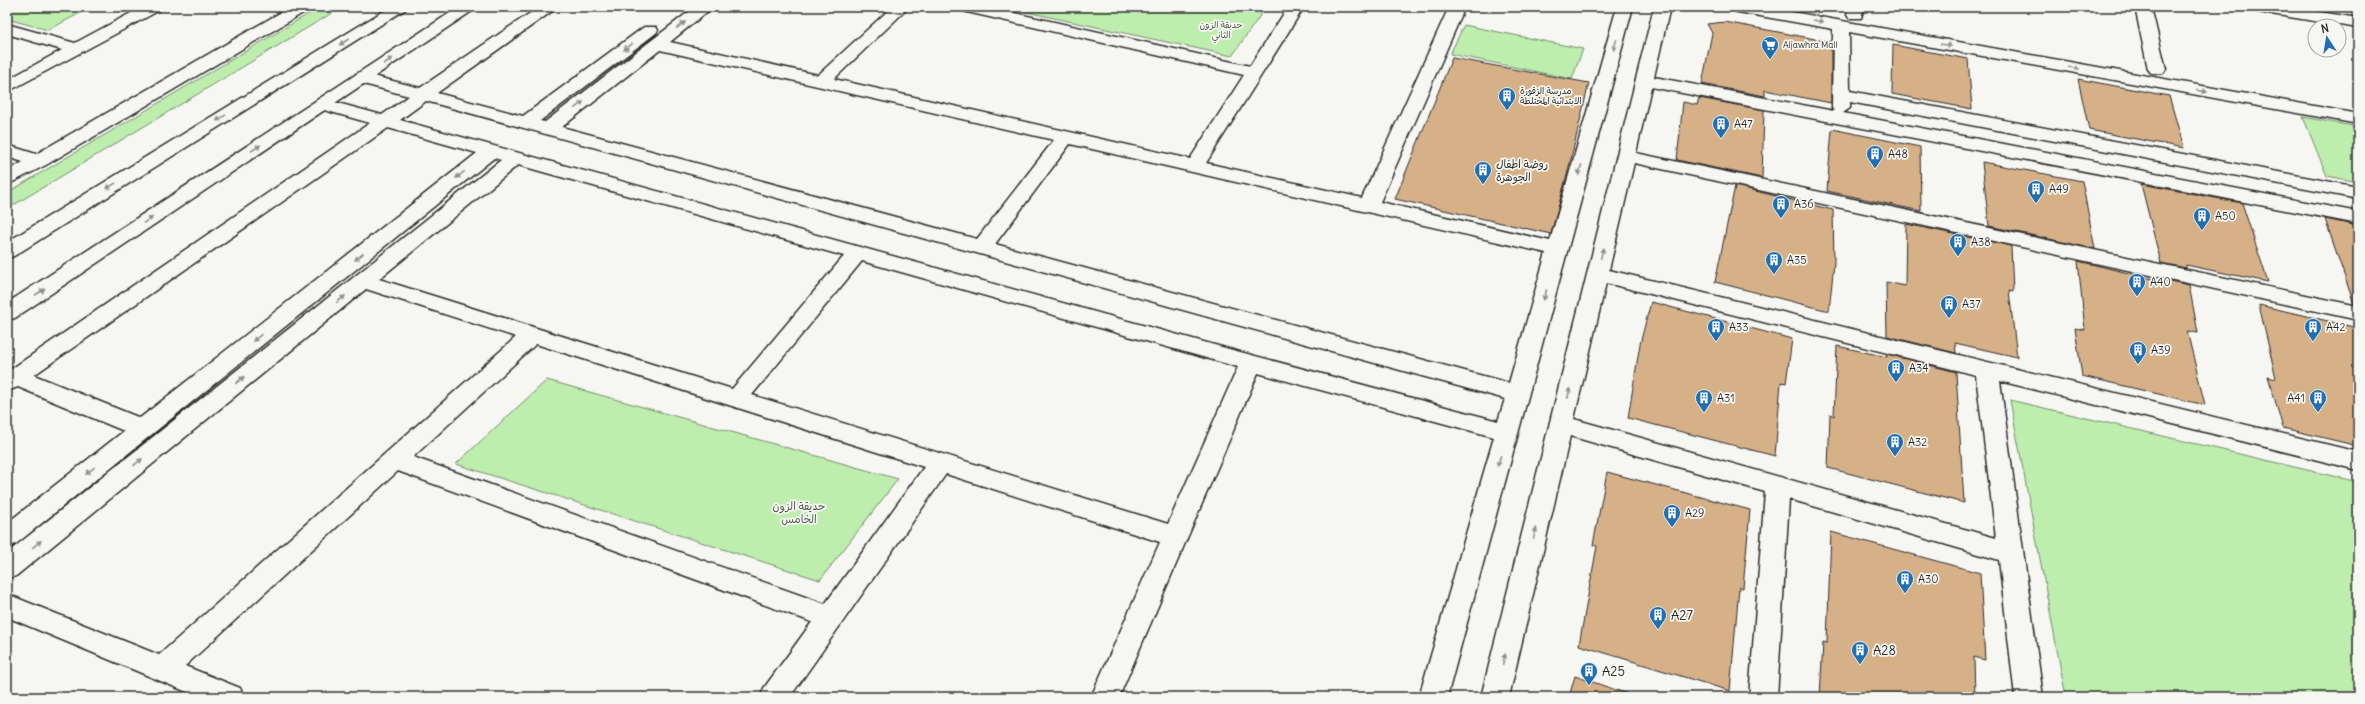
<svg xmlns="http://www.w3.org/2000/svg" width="2365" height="704" font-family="Delius,'Playpen Sans Arabic',sans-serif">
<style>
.green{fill:#bdeead;stroke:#748c6c}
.building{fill:#d6b188;stroke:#2b2b2b}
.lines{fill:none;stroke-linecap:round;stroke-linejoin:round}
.street-casing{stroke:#2b2b2b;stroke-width:3}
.secondary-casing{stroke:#2b2b2b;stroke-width:3}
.street{fill:#f6f6f2;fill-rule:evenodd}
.secondary{fill:#f6f6f2;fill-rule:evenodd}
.oneway{fill:#90908e}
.labels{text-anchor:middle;stroke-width:3.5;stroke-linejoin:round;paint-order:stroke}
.far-park-label{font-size:9px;fill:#505c4c;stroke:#f6f6f2}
.far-poi-label{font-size:9px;fill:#2b2b2b;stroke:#f6f6f2;text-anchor:start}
.poi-label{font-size:11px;fill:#2b2b2b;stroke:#f6f6f2;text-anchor:start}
.park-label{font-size:11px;fill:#505c4c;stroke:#f6f6f2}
.near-poi-label{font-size:13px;fill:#2b2b2b;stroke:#f6f6f2;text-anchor:start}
</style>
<rect width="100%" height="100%" fill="#f6f6f2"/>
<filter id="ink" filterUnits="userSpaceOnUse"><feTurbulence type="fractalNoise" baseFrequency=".025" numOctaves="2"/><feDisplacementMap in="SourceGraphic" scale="8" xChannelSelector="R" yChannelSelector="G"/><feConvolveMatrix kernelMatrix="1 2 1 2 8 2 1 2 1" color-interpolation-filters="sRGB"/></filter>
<g filter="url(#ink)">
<path class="green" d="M7,7h72l9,2 -40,21 -41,-11z
M320,7h22l-335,202v-16z
M1003,7h263l-34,49z
M1464,25l119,24 -11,30 -122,-25z
M2303,117l55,10v55l-31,-6z
M547,380l351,99 -78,101 -364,-116z
M2010,400l348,82v215h-292z"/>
<path class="building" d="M1725,22l106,20v61l-66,-13v6l-63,-12 10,-51 -5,-9z
M1893,45l75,14 4,50 -80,-15z
M1452,58l137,25 -21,88 -17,63 -156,-35z
M2078,79l91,17 15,52 -95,-18z
M1699,98l65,12 -2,68 -85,-18 6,-58 14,3z
M1832,129l88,18 1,64 -94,-20z
M1982,162l100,19 13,68 -106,-23z
M2141,184l101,19 26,79 -82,-17v3l-25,-5z
M1735,186l98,24 1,53 -5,48 -114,-29z
M2325,219l33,7v78h-4z
M1906,224l105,22 2,46 -4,-1 8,66 -62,-14 1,10 -69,-17 -1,-54 19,4z
M2078,261l88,21 -1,-2 24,5 9,48 -11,-2 18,74 -123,-29 -7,-48 10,2z
M1651,302l141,37 -6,44 -5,-1 -6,74 -147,-38 12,-74z
M2259,305l99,23v118l-75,-18 -15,-52 8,2z
M1837,346l50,11v-3l69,18 8,131 -136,-35 2,-54 4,2z
M1607,472l143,38 -7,78 -4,-1 -9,104 -151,-46 18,-99 -4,-1z
M1831,532l149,41 5,87 -11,-3 1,40h-155l3,-55 4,1z
M1575,676l53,18 -1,3h-58z"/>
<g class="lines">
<defs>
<path id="street" d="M142,7h20l-2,3 -153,82v-12l55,-30 -55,-16v-10l68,19z
M290,7h20l-2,3 -262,155 -39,20v-14l16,-9 -16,-5v-12l29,9z
M539,7h19l-121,86 86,23 121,-89h12l2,3 -2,3 -116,88 5,1 150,-115h18l-43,35 148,33 74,-68h17l-75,72 356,80 54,-84 -277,-63 -6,-2 -2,-3h29l262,59 38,-59h16l-98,156 156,35 87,-191h16l-85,195 170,39 67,-234h16l-186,690h-28l75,-260 -236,-64 -139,324h-28l69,-155 -214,-68 -156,223h-30l4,-9 48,-66 -414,-151 -213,195 55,22 4,9h-45l-192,-80v-23l152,61 357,-318 -150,-48 -350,287 -9,3v-26l494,-393 -7,-2 -478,386 -9,3v-24l117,-92 -106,-44 -11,4v-19l363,-249 -53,-15 -3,-4 3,-4 6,-1 59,16 27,-19 -53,-14 -3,-4 3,-4 6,-1 58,15zM660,50l394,90 -77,99 -415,-112zM426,101l1079,298 -7,22 -269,-72 -829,-229zM388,128l89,25 -337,265 -106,-43zM1070,144l476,109 -37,130 -514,-139zM518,165l326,91 -112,133 -353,-110zM862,261l376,106 -70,157 -416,-129zM536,344l388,123 -99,137 -412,-147z
M1654,7h16l-16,70 180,34 -2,-3 1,-79 -95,-17 -6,-2 -2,-3h35l593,107v10l-509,-92 1,59 508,96v12l-508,-97v6l-7,5 515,99v12l-707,-137 -15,66 722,153v14l-724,-157 -25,107 749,182v18l-358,-89 43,316h-28l-16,-137 -210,-61 -12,198h-28l16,-205 -195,-56 -61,261h-28zM1606,283l370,92 20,163 -422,-119z
M1848,7h16l-3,11h-12l-2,-3z
M2135,7h16l15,62 -3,4h-12l-3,-4z
M2250,7h38l70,11v10l-100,-16 -6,-2z"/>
<path id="secondary" d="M390,7h19l-395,249 -7,2v-16z
M459,7h19l-463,311 -8,2v-17z"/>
</defs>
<use href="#street" class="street-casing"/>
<use href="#secondary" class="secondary-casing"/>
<use href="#street" class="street"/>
<use href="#secondary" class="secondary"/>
</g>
<defs><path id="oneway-solid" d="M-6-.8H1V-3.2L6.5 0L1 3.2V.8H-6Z"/></defs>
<g class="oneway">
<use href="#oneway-solid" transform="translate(1818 21) rotate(10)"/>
<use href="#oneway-solid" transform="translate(681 25) rotate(-37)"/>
<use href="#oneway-solid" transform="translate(344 42) rotate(148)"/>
<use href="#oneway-solid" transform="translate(1615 45) rotate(106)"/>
<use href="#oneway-solid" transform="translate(1946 45) rotate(10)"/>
<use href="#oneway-solid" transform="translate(628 47) rotate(143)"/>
<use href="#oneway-solid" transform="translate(388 61) rotate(-33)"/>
<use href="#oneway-solid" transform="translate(2074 68) rotate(10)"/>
<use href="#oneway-solid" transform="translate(2202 91) rotate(10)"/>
<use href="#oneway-solid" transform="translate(579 105) rotate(-38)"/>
<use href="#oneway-solid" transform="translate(221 118) rotate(148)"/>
<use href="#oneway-solid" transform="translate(256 148) rotate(-33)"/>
<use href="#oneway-solid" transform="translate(1580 170) rotate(106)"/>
<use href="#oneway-solid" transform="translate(460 175) rotate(141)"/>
<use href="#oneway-solid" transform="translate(111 186) rotate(148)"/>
<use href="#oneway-solid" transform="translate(148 220) rotate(-33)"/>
<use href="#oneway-solid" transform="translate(1602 253) rotate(-76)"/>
<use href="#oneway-solid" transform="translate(359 257) rotate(141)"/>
<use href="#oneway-solid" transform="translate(40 292) rotate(-33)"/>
<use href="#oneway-solid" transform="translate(1545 295) rotate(106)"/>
<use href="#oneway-solid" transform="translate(341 299) rotate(-39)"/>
<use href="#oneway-solid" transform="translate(257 338) rotate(141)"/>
<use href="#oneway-solid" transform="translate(240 380) rotate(-39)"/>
<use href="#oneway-solid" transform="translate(1569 393) rotate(-76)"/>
<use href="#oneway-solid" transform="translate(1499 461) rotate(106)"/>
<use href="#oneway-solid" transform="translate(138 462) rotate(-39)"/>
<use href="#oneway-solid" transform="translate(90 471) rotate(141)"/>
<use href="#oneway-solid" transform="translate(1535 533) rotate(-76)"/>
<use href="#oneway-solid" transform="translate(37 544) rotate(-39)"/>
<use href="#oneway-solid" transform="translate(1504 659) rotate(-76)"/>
</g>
</g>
<defs>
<symbol id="supermarket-pin" viewBox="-11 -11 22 30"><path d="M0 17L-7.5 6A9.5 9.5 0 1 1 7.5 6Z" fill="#1f6fb2" stroke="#f6f6f2"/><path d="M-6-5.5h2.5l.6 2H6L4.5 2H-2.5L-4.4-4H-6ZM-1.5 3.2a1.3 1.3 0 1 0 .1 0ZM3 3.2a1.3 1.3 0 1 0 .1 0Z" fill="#fff"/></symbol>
<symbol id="building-pin" viewBox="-11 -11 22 30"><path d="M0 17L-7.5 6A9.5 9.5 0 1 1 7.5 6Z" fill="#1f6fb2" stroke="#f6f6f2"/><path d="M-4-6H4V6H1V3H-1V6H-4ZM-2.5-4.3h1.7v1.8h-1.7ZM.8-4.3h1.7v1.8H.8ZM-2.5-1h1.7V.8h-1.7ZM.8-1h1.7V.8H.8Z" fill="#fff"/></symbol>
</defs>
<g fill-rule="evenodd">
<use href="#supermarket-pin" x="1760" y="35" width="20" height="27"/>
<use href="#building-pin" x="1497" y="86" width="20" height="27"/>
<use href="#building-pin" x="1711" y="114" width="20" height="27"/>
<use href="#building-pin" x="1865" y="144" width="20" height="27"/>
<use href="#building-pin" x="1473" y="160" width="20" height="27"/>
<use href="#building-pin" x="2026" y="179" width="20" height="27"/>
<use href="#building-pin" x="1771" y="194" width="20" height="27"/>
<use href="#building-pin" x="2192" y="206" width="20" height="27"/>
<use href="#building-pin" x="1948" y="232" width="20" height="27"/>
<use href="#building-pin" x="1764" y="250" width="20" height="27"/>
<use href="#building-pin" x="2127" y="272" width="20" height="27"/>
<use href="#building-pin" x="1939" y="294" width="20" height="27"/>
<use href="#building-pin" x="1706" y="317" width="20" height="27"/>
<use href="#building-pin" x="2303" y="317" width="20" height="27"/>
<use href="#building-pin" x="2128" y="340" width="20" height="27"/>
<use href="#building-pin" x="1886" y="358" width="20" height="27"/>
<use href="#building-pin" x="1694" y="388" width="20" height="27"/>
<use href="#building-pin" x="2308" y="388" width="20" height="27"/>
<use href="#building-pin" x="1885" y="432" width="20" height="27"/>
<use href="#building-pin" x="1662" y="503" width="20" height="27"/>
<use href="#building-pin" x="1895" y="569" width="20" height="27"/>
<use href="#building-pin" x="1648" y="605" width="20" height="27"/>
<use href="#building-pin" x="1850" y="640" width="20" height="27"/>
<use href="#building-pin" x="1579" y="661" width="20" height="27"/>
</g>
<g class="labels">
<g class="far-park-label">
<text x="1221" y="28">حديقة الزون<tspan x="1221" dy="10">الثاني</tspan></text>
</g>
<g class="far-poi-label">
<text x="1783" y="48">Aljawhra Mall</text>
<text x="1520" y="94">مدرسة الزقورة<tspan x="1520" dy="10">الابتدائية المختلطة</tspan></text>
</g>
<g class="poi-label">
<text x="1734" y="128">A47</text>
<text x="1888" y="158">A48</text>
<text x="1496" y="168">روضة اطفال<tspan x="1496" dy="13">الجوهرة</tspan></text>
<text x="2049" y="193">A49</text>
<text x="1794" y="208">A36</text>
<text x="2215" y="220">A50</text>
<text x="1971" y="246">A38</text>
<text x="1787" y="264">A35</text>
<text x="2150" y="286">A40</text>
<text x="1962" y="308">A37</text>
<text x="1729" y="331">A33</text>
<text x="2326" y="331">A42</text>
<text x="2151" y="354">A39</text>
<text x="1909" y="372">A34</text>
<text x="1717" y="402">A31</text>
<text x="2305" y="402" text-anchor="end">A41</text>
<text x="1908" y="446">A32</text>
<text x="1685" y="517">A29</text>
<text x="1918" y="583">A30</text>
</g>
<g class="park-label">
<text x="799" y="510">حديقة الزون<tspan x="799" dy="13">الخامس</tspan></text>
</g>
<g class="near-poi-label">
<text x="1671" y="620">A27</text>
<text x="1873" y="655">A28</text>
<text x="1602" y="676">A25</text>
</g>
</g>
<rect width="2365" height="704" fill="none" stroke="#f6f6f2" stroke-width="24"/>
<rect x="12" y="12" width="2341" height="680" fill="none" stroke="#2b2b2b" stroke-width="1.5" filter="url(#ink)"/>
<g transform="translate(2327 38) rotate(348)"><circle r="19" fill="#f6f6f2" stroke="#a5a5a2"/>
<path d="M0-3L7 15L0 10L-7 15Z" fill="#1f6fb2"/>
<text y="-6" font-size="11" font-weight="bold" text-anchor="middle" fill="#2b2b2b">N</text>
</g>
</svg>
